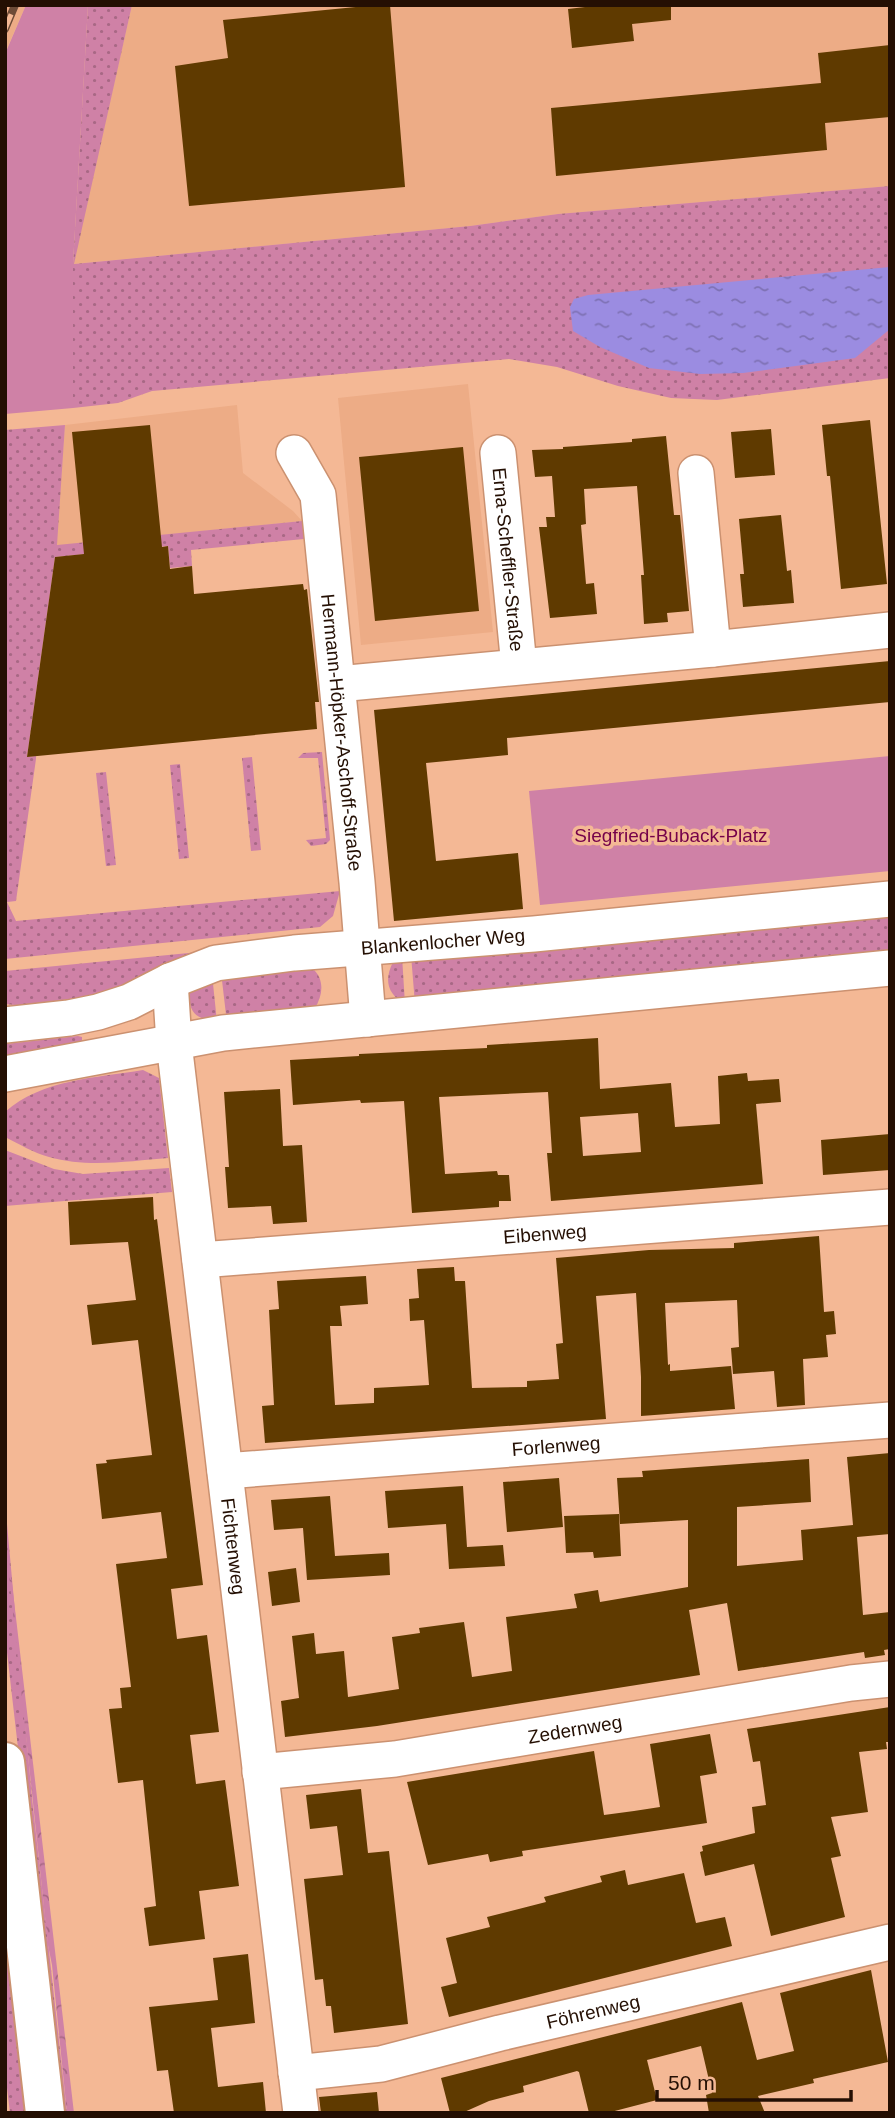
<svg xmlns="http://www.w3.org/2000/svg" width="895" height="2118" font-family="Arial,sans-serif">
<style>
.built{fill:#edac86}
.grass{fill:url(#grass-dots)}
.forest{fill:url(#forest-crowns)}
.green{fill:#cf81a6}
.water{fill:url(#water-ripples)}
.building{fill:#5f3a00;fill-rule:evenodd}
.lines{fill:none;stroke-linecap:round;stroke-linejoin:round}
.minor-casing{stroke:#cb9170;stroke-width:38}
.major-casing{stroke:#cb9170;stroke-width:42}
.minor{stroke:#fff;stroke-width:35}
.major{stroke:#fff;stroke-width:38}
.rail-casing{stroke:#6d4b37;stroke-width:8}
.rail{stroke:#f4b895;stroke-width:5;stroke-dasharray:16;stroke-linecap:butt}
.labels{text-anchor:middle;stroke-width:7;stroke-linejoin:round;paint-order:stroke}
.street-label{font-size:19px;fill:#240f03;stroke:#f4b895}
.park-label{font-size:19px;fill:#75014a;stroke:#f4b895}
</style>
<defs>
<pattern id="grass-dots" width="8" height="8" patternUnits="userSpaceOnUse" patternTransform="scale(1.75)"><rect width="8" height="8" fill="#cf81a6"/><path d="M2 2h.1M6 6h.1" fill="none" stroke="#a86885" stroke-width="1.8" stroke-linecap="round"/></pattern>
<pattern id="forest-crowns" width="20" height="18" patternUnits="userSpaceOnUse" patternTransform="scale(1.75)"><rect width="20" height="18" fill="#cf81a6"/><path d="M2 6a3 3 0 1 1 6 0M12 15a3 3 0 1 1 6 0" fill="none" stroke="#a86885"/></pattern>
<pattern id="water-ripples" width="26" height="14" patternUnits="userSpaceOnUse" patternTransform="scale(1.75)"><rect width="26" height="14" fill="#9b8ce1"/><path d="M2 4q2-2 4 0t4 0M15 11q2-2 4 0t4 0" fill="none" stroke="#7e71b4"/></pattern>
</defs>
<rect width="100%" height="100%" fill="#f4b895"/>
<path class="built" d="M5,5h21l-21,48z
M132,5h758v181l-332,28 -88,12 -397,38z
M468,384l25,248 -132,13 -23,-247z
M237,405l6,68 50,38 9,10 -246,25 9,-121z"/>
<path class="grass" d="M88,5h44l-58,259 396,-38 88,-12 332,-28v192l-173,22 -46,-2 -53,-12 -61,-19 -48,-8 -357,32 -34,12 -45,5v-144z
M65,425l-8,120 245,-24 2,18 -113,11 1,16 -22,2 -2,-22 -113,11 -28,200 9,-1v3l-20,142 -9,1 9,19 324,-30 -7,25 -13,11 -315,32v-529z
M322,752l8,88 -4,4 -15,2 -5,-6 20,-2 -8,-80h-20l5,-5z
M252,757l9,93 -10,1 -9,-93z
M180,764l9,94 -10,1 -9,-94z
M106,772l10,93 -10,1 -10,-93z
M890,909v50l-475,45 -4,-49z
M209,951l-101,42 -84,13 -19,-2v-33z
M402,956l3,48c-18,-10 -21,-24 -12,-42z
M312,968c13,11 11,27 3,40l-88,15 -6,-51z
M212,974l5,48c-22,-3 -31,-11 -26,-35z
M78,1036l4,1v4l-77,20v-17z
M143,1070l16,8 9,80c-38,3 -81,10 -119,-1 -15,-4 -30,-13 -44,-20v-25c37,-33 91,-34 138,-42z
M5,1150l49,19 29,5 86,-6 3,24 -167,14z
M5,1502l27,296 35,315h-7l-55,-478z
M5,1903l25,210h-20l-5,-42z"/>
<path class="forest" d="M7,1541l67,572h-7l-15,-148 -4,-20 -41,-389z"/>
<path class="green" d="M26,5h62l-15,259v144l-68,6v-360z
M890,756v115l-350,34 -11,-114z"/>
<path class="water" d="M890,267v62l-35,29 -112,15 -43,1 -51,-6 -49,-21 -27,-16 -3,-24 4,-8 14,-4z"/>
<path class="building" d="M376,5h14l15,182 -216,19 -14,-140 53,-8 -5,-38z
M602,5h69v15l-39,4 2,17 -62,7 -4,-39z
M890,45v72l-65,6 2,27 -271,26 -5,-68 270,-25 -3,-30z
M870,420l17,164 -46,5 -11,-113h-3l-5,-51z
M150,425l12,122 6,-1 2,23 22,-3 2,28 109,-10 1,6 3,-1 12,113h-4l2,27 -290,28 28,-200 29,-3 -12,-122z
M771,429l4,46 -40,3 -4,-46z
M666,436l8,79h6l9,96 -22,2 1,9 -24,2 -3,-49h3l-7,-89 -53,3 2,35 -5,1 5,59 8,-1 3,31 -47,4 -11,-91h8l-1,-10h9l-3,-41 -17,1 -3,-27 31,-1v-2l69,-5v-3z
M463,447l16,164 -104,10 -16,-164z
M781,515l6,56 4,-1 3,33 -51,4 -3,-33h4l-5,-55z
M890,661v41l-383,36 1,17 -82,8 10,98 82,-8 5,56 -129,12 -20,-211z
M598,1038l2,51 71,-6 4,44 45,-3 -2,-48 29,-3 1,8 31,-2 2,23 -25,2 7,80 -212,17 -4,-48h5l-4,-61 -109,5 6,77 52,-3 1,4h11l2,26h-12v6l-87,6 -8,-112 -43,2 -1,-3 -67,5 -3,-45 69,-4v-2l128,-6v-3zM638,1113l3,39 -58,4 -3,-39z
M280,1089l3,57 19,-1 5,77 -34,2 -2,-18 -43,2 -3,-41h4l-5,-75z
M890,1134v36l-67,5 -2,-35z
M153,1197l1,23 3,-1 46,366 -32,4 6,50 30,-4 12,97 -29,3 6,49 29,-4 14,106 -40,5 6,48 -56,7 -5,-38 12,-2 -13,-126 -25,3 -9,-74 13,-1 -2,-20 11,-1 -15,-123 51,-6 -6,-46 -59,7 -6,-55 11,-1 -1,-3 46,-5 -14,-115 -46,5 -5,-40 49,-5 -8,-58 -58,3 -2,-43z
M819,1236l5,76 10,-1 2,23 -10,1 2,22 -25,2 2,46 -28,2 -3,-36 -41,3 -2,-26 8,-1 -2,-47 -72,3 3,62 2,-1v7l61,-5 4,43 -94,7v-39l-5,-84 -40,3 10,123 -341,24 -3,-37 12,-1 -5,-95 10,-1 -2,-28 89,-5 2,28 -28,2 2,20h-12l5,79 39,-2v-15l55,-3 -5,-65 -14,1 -1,-22 10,-1 -2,-29 37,-2 1,14h10l7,107 55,-1v-6l32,-2 -3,-35 7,-1 -7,-85 93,-8 85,-2v-5z
M890,1453v81l-33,3 6,78 27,-3v37l-6,1 1,5 -20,3 -1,-6 -126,19 -11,-68 -38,7 11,65 -323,51 -92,11 -4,-36 18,-3 -7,-62 22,-3 2,21 28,-3 4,46 51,-8 -7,-52 28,-4 -1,-5 45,-6 8,55 40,-6 -6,-54 71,-9 -3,-14 24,-4 2,12 88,-15v-67l-68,4 -3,-46 26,-1 -1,-6 167,-12 2,43 -74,5v59l66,-6 -2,-30 52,-5 -6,-68z
M559,1478l4,49 -56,5 -4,-50z
M463,1486l4,61 36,-2 2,21 -56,3 -3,-45 -58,4 -3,-37z
M330,1496l5,60 54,-3 1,22 -83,5 -4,-52 -29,2 -3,-30z
M619,1514l2,42 -27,2 -1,-6 -27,1 -2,-37z
M296,1568l4,34 -28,4 -4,-34z
M890,1707v35h-4l1,7 -28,3 9,60 -37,5 10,39 -10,2 14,59 -74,19 -17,-72 -49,12 -5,-24 3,-1 -1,-5 53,-13 -3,-26 14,-2 -6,-44 -7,1 -6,-33z
M710,1734l7,39 -17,3 7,47 -185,28 1,5 -33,6 -2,-8 -60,11 -21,-83 187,-31 10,64 30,-4 26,-4 -10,-63z
M361,1789l7,64 21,-2 19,173 -74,9 -3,-27h-5l-3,-27 -8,1 -11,-101 39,-4 -6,-49 -27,3 -4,-34z
M625,1870l3,15 56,-12 12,50 29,-6 7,29 -283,71 -8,-30 16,-4 -11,-45 44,-11 -3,-10 59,-15 -2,-5 58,-15 -2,-6z
M248,1954l7,69 -44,5 7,59 45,-5 3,31h-92l-6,-43 -11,1 -8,-64 69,-7 -5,-42z
M871,1970l17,92 -75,17 1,4 -56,13 7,17h-56l-3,-18 6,-2 -11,-47 -54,14 10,40 -50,13h-18l-10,-41 -2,-1 -54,15 1,6 -35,9 -27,12h-12l-9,-35 301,-76 15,58 37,-9 -14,-58z
M377,2092l2,21h-58l-2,-16z"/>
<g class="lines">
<defs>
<g id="minor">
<path id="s1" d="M294,453l24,42 39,387 11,137"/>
<path id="s2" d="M498,453l21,213"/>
<path d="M696,473l17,176"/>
<path d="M338,684l375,-35 177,-19"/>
<path id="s3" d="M170,981l4,62 127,1070"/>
<path id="s4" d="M5,1025l64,-7 29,-6 31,-10 41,-21 46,-18 78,-10 240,-19 356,-35"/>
<path d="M5,1074l218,-41 667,-65"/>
<path id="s5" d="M200,1260l690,-53"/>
<path id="s6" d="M225,1471l665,-51"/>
<path id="s7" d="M260,1772l135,-13 456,-76 39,-4"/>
<path id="s8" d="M296,2073l85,-9 119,-31 390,-91"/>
</g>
<path id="major" d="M5,1762l40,351"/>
</defs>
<use href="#minor" class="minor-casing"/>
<use href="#major" class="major-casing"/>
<use href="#minor" class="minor"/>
<use href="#major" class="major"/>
<defs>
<path id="rail" d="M5,29l10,-24"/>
</defs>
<use href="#rail" class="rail-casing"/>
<use href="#rail" class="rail"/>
</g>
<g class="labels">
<g class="street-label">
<text dy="7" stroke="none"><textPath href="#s2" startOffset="107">Erna-Scheffler-Straße</textPath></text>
<text dy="7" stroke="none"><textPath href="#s1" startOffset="287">Hermann-Höpker-Aschoff-Straße</textPath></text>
<text dy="7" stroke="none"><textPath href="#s4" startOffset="450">Blankenlocher Weg</textPath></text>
<text dy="7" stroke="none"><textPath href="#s5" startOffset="346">Eibenweg</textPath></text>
<text dy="7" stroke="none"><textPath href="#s6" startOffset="332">Forlenweg</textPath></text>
<text dy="7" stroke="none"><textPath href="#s3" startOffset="569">Fichtenweg</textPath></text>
<text dy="7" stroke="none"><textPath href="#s7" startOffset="318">Zedernweg</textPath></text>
<text dy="7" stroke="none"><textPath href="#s8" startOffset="304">Föhrenweg</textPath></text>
</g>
<g class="park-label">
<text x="671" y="842">Siegfried-Buback-Platz</text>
</g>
</g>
<rect width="895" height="2118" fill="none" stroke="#240f03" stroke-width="14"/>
<path d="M657 2090v10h194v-10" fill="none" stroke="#240f03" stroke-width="3.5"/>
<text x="668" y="2090" font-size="21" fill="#240f03" stroke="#f4b895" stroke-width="5" paint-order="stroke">50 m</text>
</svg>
